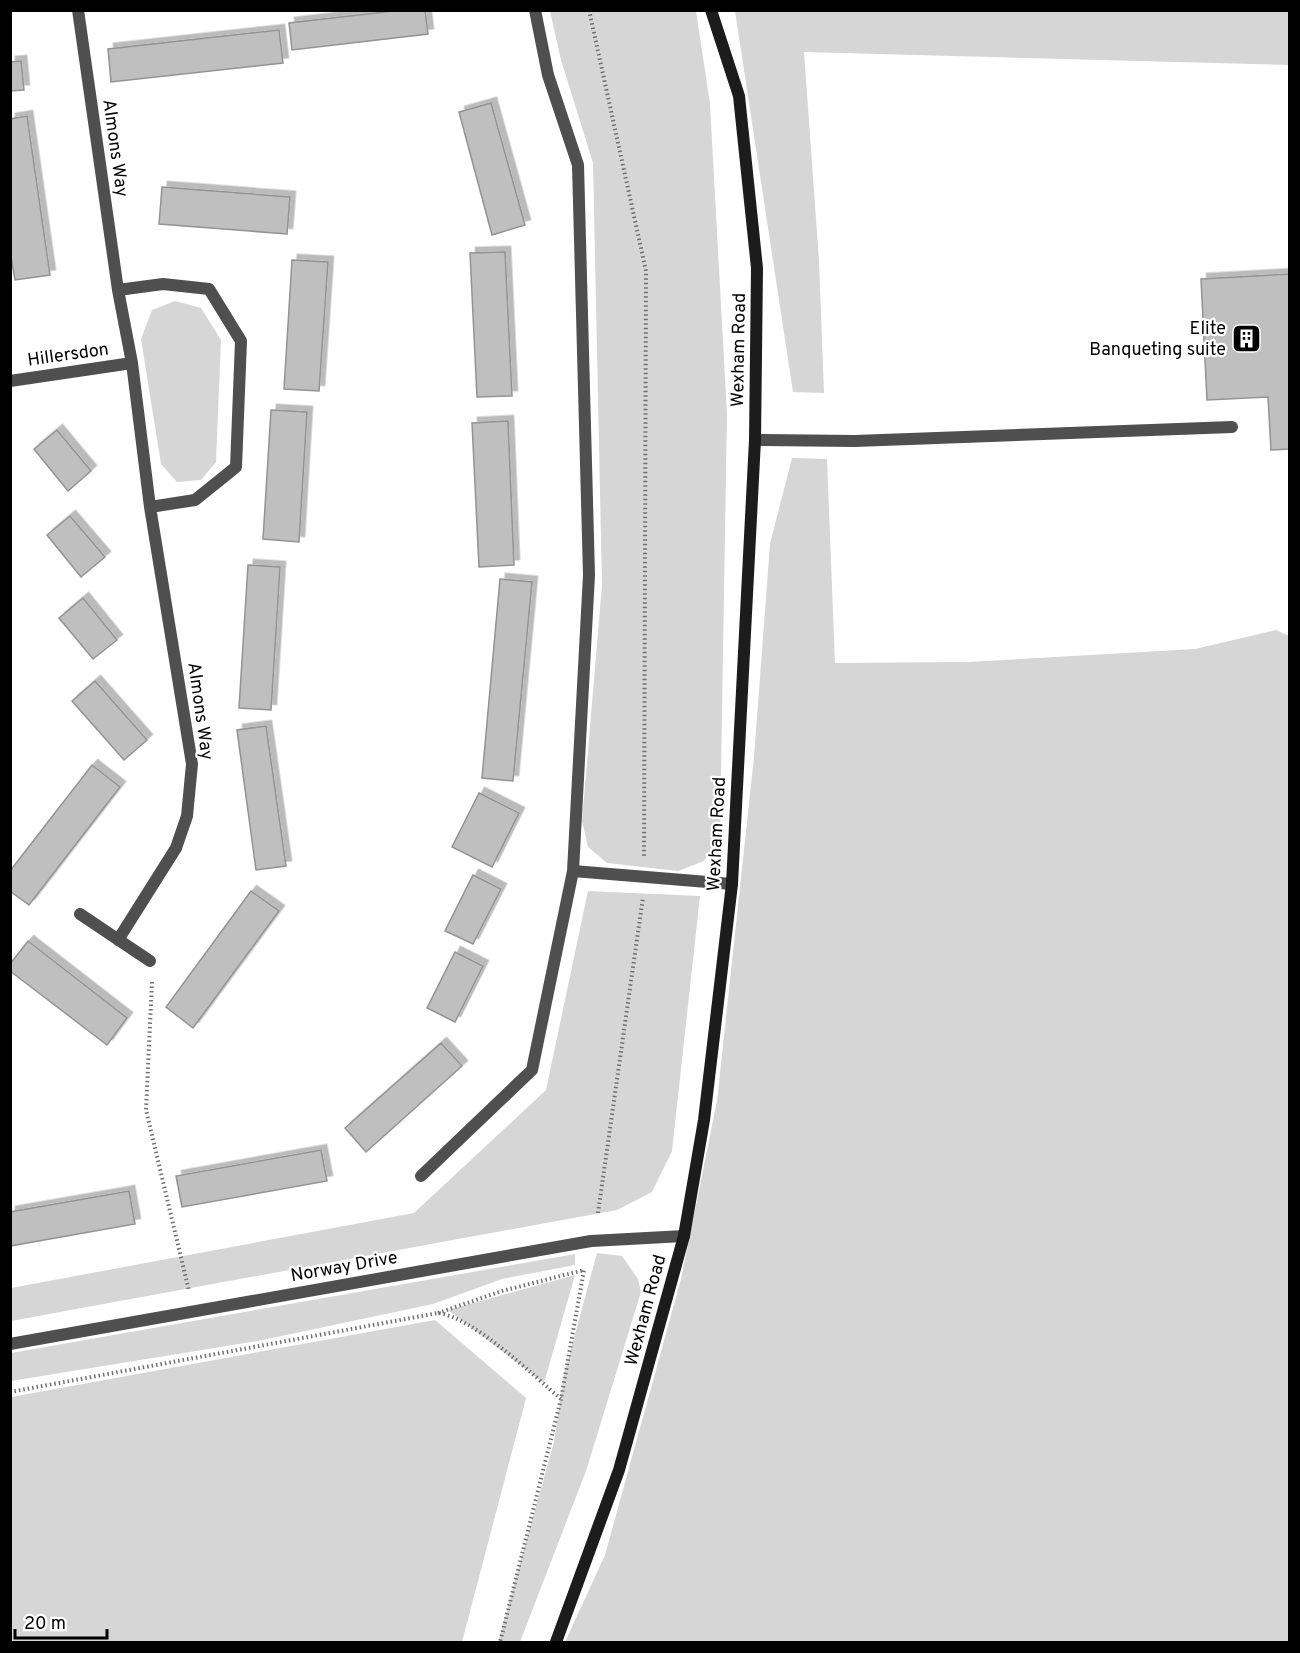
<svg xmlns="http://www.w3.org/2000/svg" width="1300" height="1653" font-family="Overpass,sans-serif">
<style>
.green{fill:#d6d6d6}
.building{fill:#bfbfbf;stroke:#939393;stroke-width:1.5;filter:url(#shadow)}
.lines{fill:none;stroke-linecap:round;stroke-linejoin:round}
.path{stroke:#717171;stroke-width:4;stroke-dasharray:1.5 3;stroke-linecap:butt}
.lane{stroke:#4f4f4f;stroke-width:12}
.street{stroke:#4f4f4f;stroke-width:12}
.secondary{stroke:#1c1c1c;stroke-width:12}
.labels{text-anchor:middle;stroke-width:4.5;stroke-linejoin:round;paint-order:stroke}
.street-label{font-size:18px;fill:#000;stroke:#fff}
.poi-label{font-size:18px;fill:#000;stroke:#fff;text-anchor:end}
</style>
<defs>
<filter id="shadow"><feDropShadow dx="5.5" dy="-5.5" stdDeviation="0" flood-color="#0004"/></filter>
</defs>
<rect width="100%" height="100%" fill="#fff"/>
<path class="green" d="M550,11h146l14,93 17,310 -7,419 -16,28 -26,10 -71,-8 -19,-16 -6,-26 20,-236 -9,-422 -32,-103z
M735,11h554v54l-485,-13 15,209 5,132 -31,-1z
M175,301l26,7 20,32 -5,122 -15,18 -24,2 -16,-18 -20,-125 11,-29z
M792,458l35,1 8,204 133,-1 227,-13 81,-19 13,6v1006h-724l40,-87 76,-276 36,-178 37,-344 16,-213z
M588,891l112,5 -28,255 -20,41 -35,18 -606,111v-33l403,-75 132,-123z
M597,1253l25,3 16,23 3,13 -55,179 -66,171h-22l56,-200 10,-67z
M575,1254v11l-73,14 -69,25 -175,37 -247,40v-28z
M575,1275l-31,108 -96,-73z
M435,1320l91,78 -64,244h-451v-245z"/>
<path class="building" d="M402,10h23l3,24 -136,16 -3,-27z
M279,30l4,33 -172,19 -3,-33z
M21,61l3,29 -14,1v-29z
M491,103l34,122 -33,10 -33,-123z
M27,116l23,159 -35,5 -5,-29v-132z
M162,187l128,10 -3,37 -128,-10z
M505,252l7,144 -35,1 -7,-144z
M292,260l36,2 -9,129 -35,-2z
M1290,274v175l-19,1 -3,-53 -61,3 -6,-121z
M271,410l36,2 -8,130 -36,-3z
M508,421l6,144 -35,2 -7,-144z
M57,430l34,41 -23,20 -34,-42z
M70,516l35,41 -24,20 -34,-42z
M248,565l32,2 -9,143 -32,-2z
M500,579l32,3 -19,199 -31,-3z
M83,598l34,42 -24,19 -34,-41z
M95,681l52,59 -23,20 -52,-59z
M266,726l20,140 -30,4 -19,-140z
M92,765l28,22 -91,118 -19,-14v-20z
M479,793l40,20 -27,54 -40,-20z
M473,875l28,14 -28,55 -28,-13z
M251,891l28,20 -86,117 -27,-21z
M28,941l99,77 -20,27 -97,-74v-7z
M455,952l28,14 -28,56 -28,-14z
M441,1043l21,23 -96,86 -21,-24z
M321,1150l6,31 -145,26 -6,-31z
M129,1191l6,33 -125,22v-34z"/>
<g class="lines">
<path class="path" d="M589,10l57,261 -2,585
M152,982l-6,128 43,181
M598,1213l45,-316
M438,1313l64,-22 82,-21 -23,129 -61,243
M10,1392l428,-79c35,4 95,62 123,86"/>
<path class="lane" d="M755,440l100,1 377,-14"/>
<path class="street" d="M78,10l40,280 14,73 18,144 42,257 -5,52 -11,32 -58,92
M118,290l45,-6 46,5 32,52 -5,126 -41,33 -45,7
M10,381l122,-18
M573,871l159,13
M80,914l70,47
M421,1176l111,-106 41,-199 16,-296 -11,-410 -30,-90 -13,-65
M10,1344l581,-103 93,-5"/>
<path class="secondary" d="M556,1642l63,-172 65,-234 20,-116 28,-236 23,-444 2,-172 -18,-172 -28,-86"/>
</g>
<defs>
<symbol id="building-square" viewBox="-11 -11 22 22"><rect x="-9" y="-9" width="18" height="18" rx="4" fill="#000" stroke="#fff"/><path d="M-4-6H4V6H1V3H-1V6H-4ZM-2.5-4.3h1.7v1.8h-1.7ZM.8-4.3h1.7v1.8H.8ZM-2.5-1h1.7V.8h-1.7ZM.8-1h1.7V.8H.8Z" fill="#fff"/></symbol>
</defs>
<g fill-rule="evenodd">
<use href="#building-square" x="1230" y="322" width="33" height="33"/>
</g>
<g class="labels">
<g class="street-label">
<text transform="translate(116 148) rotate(82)" y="6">Almons Way</text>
<text transform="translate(738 350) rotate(-89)" y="6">Wexham Road</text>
<text transform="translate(68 354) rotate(-8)" y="6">Hillersdon</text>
<text transform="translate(201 711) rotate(82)" y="6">Almons Way</text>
<text transform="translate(716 834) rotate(-87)" y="6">Wexham Road</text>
<text transform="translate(344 1266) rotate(-10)" y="6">Norway Drive</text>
<text transform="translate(645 1310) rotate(-75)" y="6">Wexham Road</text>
</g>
<g class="poi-label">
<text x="1226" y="334">Elite<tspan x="1226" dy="21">Banqueting suite</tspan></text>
</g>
</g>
<rect width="1300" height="1653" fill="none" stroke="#000000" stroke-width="24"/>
<path d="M15 1629v9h92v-9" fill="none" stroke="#000000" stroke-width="3"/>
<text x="24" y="1629" font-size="18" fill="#000000" stroke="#ffffff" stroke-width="4.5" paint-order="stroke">20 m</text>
</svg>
